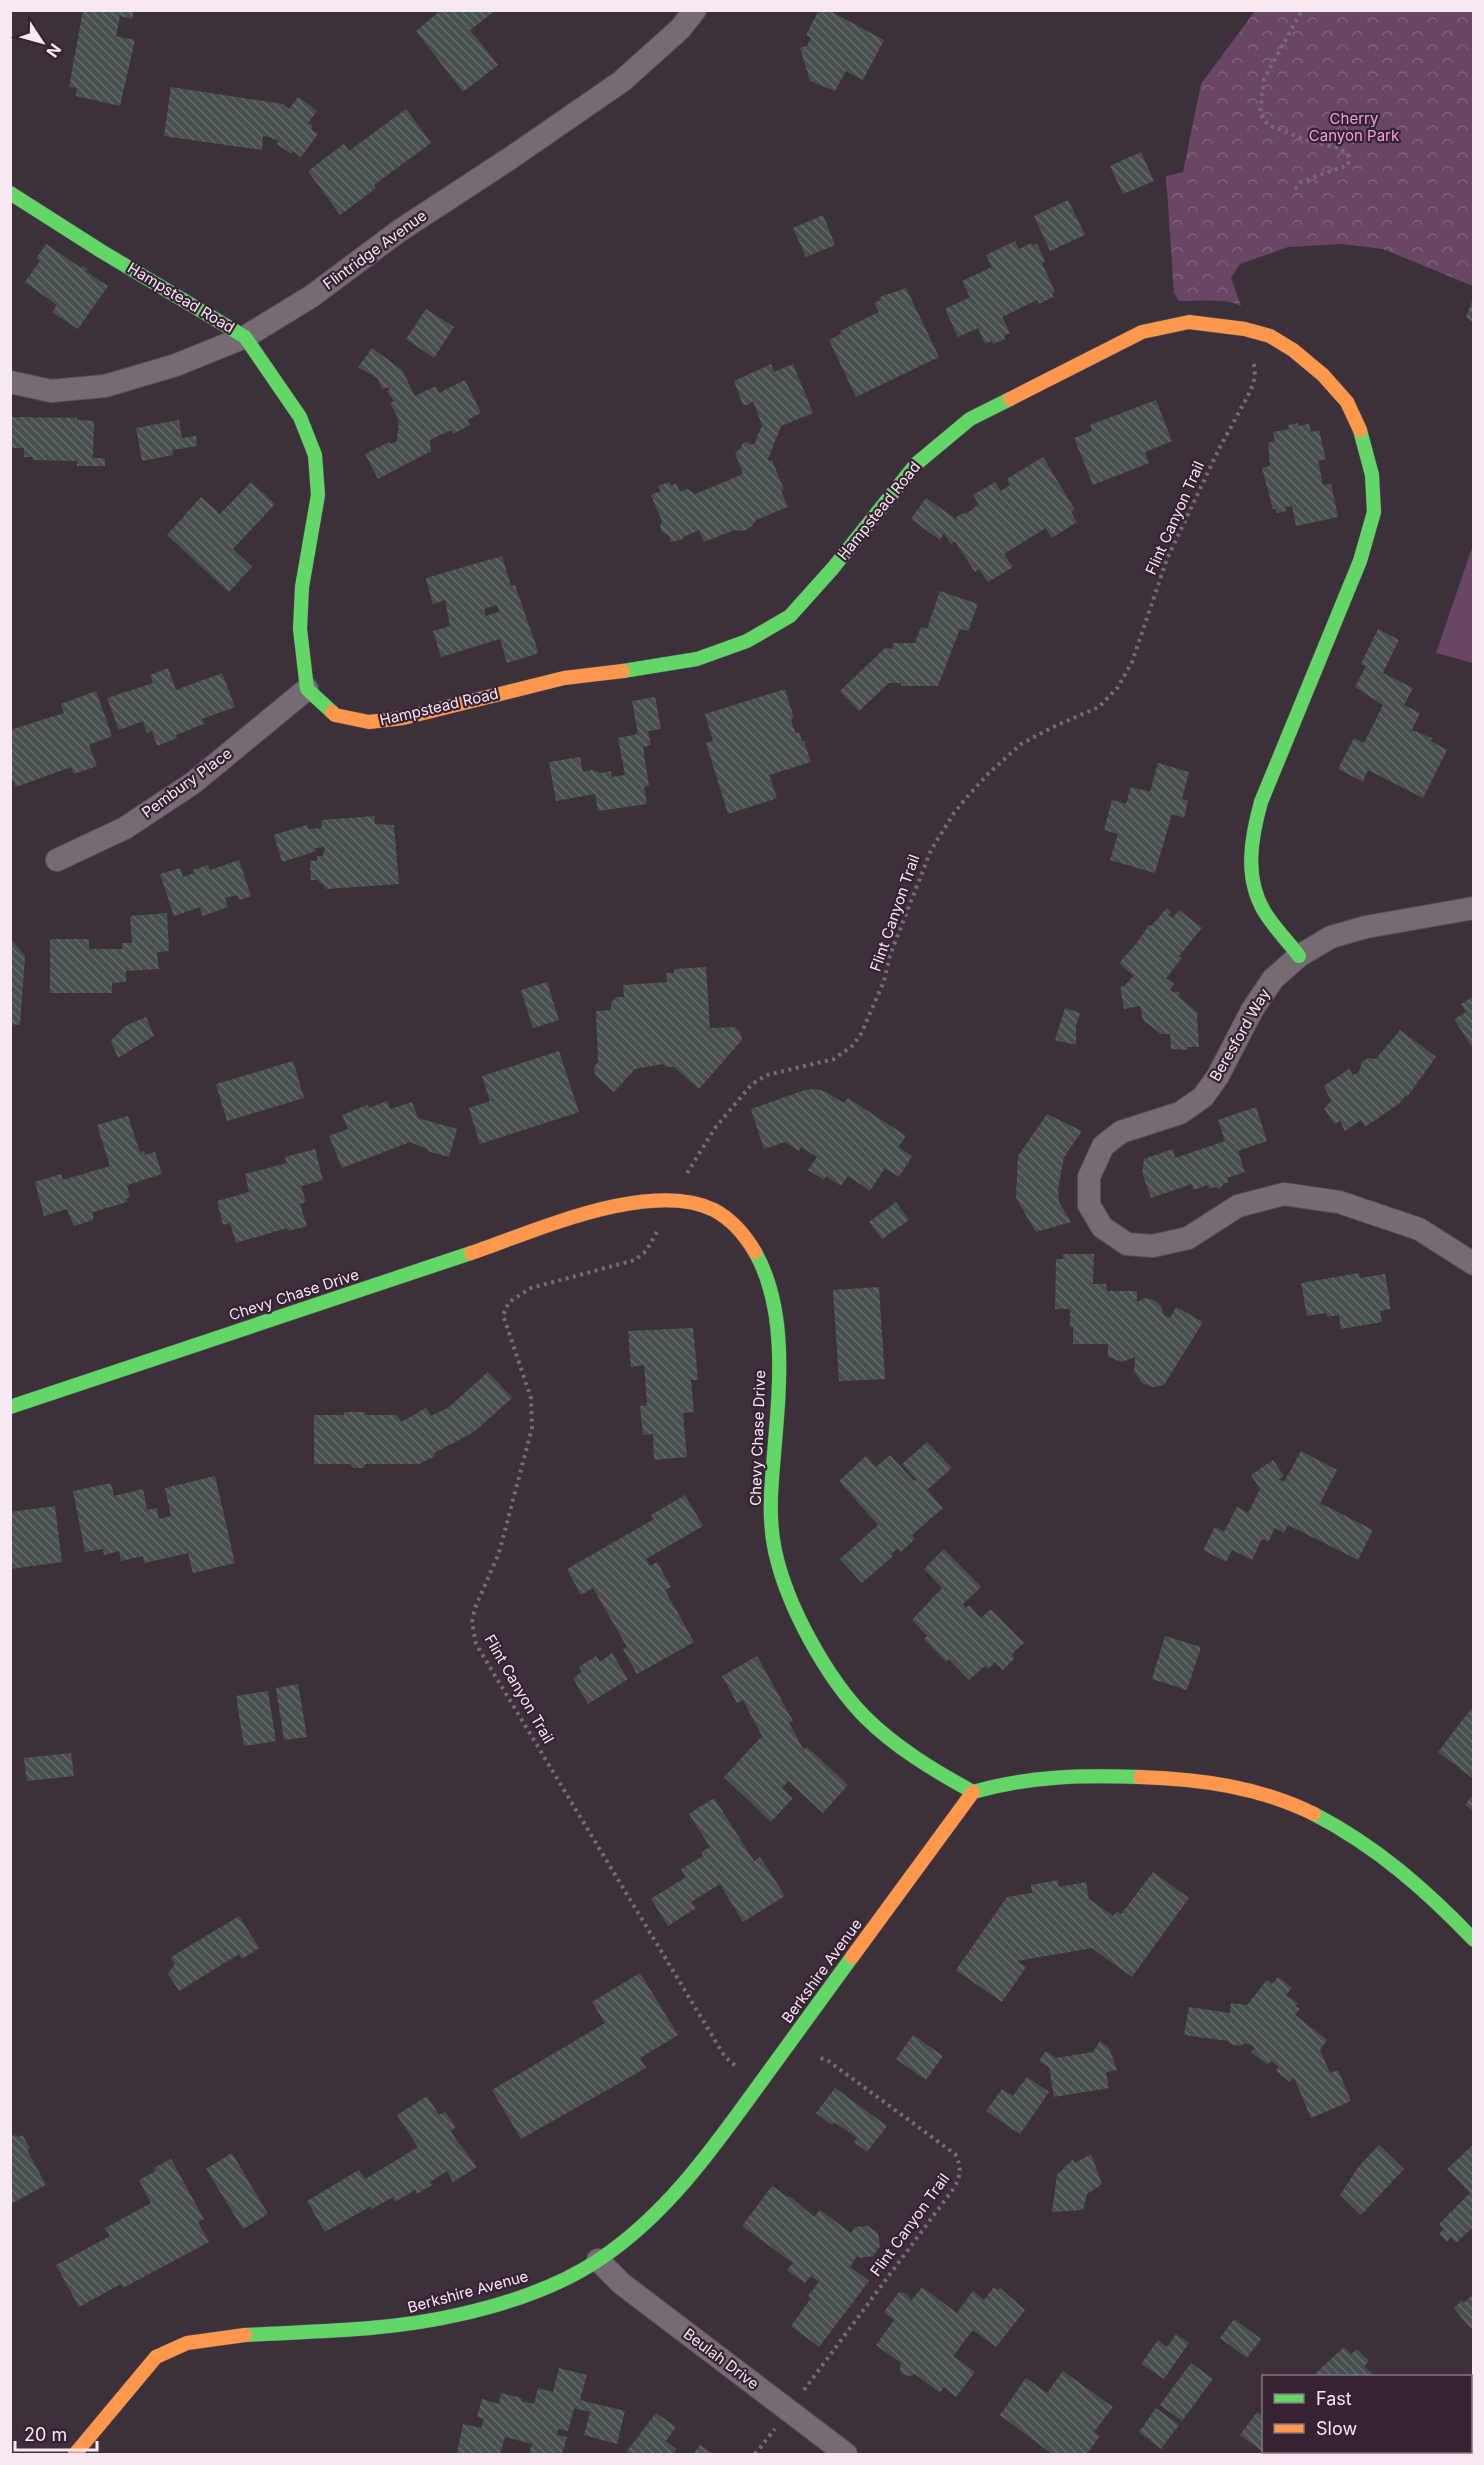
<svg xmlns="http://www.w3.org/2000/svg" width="1484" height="2465" font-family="Inter,sans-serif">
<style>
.green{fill:#694764}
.park{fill:url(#park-crowns)}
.building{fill:url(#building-back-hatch);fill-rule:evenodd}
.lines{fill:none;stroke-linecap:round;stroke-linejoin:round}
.street-casing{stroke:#594f57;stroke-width:24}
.fast-casing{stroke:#594f57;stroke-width:15}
.slow-casing{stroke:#594f57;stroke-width:15}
.path{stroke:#756c73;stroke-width:4;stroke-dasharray:3 4.5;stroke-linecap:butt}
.street{stroke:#756c73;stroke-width:22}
.fast{stroke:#63d668;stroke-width:14}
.slow{stroke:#ff974d;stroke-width:14}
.labels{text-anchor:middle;stroke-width:4.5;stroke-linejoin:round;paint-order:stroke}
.park-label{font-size:15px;fill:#eba2df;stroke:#372233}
.street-label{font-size:15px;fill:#f7e9f4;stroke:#372233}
</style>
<defs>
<pattern id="park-crowns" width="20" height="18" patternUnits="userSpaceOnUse" patternTransform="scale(1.5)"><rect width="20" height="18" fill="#694764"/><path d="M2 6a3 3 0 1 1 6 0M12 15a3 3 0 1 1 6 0" fill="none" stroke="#7f627b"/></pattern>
<pattern id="building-back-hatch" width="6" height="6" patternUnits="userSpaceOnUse" patternTransform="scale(1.5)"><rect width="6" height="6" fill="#48504f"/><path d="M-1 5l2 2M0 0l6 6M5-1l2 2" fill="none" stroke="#636969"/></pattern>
</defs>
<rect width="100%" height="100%" fill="#3c313a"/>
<path class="green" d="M1473,545l1,118h-1l-37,-10z"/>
<path class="park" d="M1255,11h218v275l-90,-37 -42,-5 -53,3 -48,17 -9,14 10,28c-13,-8 -46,-5 -62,-5l-5,-8 -8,-117 17,-4 18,-88z"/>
<path class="building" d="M83,10h51l-2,9 -12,-3 -4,20 19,4 -15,66 -44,-10 1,-8 -8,-1z
M441,10h55l-26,20 28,35 -35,27 -47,-61z
M819,10h9l56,30 -21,40 -17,-9 -11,20 -25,-10 -10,-33 7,-2 4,-8 -5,-3z
M171,87l112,17 6,5 9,-12 19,14 -9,12 5,3 -2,3 7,5 -17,23 -8,-6 -2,3 -14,-10 2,-3 -10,-4 -6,-1 -1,14 -98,-14z
M406,109l25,34 -57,42 2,3 -36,27 -32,-44 36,-27 5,7z
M1141,152l13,29 -31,13 -13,-28z
M1068,200l17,35 -35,16 -16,-35z
M823,215l12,30 -29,12 -13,-29z
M1015,241l4,8 12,-6 2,2 4,-1 8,17 -3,2 13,29 -3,1 1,4 -14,7 -2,-4 -35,17 8,16 -6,3 1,3 -12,5 -1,-3 -7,3 -7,-16 -20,9 -13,-28 25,-12 -8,-16 30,-14 -6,-12z
M46,244l35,24 1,-2 6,3 -2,3 22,14 -30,43 -26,-17 5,-7 -32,-23 15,-21 -4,-2z
M906,288l33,69 -83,40 -27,-57 12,-6 -1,-3 39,-19 -5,-9 7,-3 -1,-3z
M1474,296v27l-8,-6z
M426,309l28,18 -20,31 -28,-19z
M372,348l30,22 13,26 21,-10 3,7 26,-13 16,33 -14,7 3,5 -17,9 -2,-4 -21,10 1,11 -53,28 -13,-25 24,-12 2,2 6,-3 2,-21 -9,-17 4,-2 -7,-10 3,-1 -2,-3 -5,2 -6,-11 -19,-11z
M771,364l3,8 19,-8 20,49 -32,13 -13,33 1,2 3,-1 12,30 -3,1 7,16 -32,13 -4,6 -8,5 -10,-1 -30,12 -5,-12 -16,7v2l-12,3 -2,-6 -7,-4 -2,-6 2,-5 -11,-26 10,-4 -3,-5 11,-4 2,4 5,-3 4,9 7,-3 7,4 -1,2 50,-21 -8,-22 4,-2 4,-7 4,-1 4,3 4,-2 7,-18 -9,-24 -6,4h-4l-9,-24z
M1156,400l16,41 -27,11 4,11 -56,22 -19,-47 18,-7 -2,-6z
M10,417l67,1v2l17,1 -1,37h12v8h-28v-5l-44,-1v-3h-9v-9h-14z
M179,420l3,18 14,-2 1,10 -25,4 1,5 -31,6 -6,-33z
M1298,423v3l11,-2 2,8 8,-2 7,29 -8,2 5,24 8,-1 7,33 -42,9 -4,-20 -7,1 1,4 -9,2 -1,-4h-3l-11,-41 8,-2 -2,-23 7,-2 -2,-9 16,-3 -1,-4z
M1043,457l32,53 -4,2 6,10 -25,16 -6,-10 -42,26 9,13 -25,15 -9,-13 -4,3 -20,-31 -4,3 -7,-11 -4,7 -29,-21 15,-21 30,21v-2l8,-4 2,1 13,-10 -6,-9 22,-13 6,9 9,-6 -3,-6z
M251,482l24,22 -42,45 19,18 -23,25 -62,-57 34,-38 19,17z
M502,556l9,30 4,-1 23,66 -2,3 -29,9 -7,-24 -59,18 -8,-26 17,-5 -5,-26 -12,4 -7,-26zM497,605l2,7 -13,4 -2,-7z
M940,591l38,13 -10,27 -8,-2 -22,57h-37v-3h-12l-30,28 -19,-20 45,-43 8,1v-6h22l6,-16 6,2z
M1378,629l21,11 -16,33 30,15 -9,17 16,8 -8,17 20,8 -1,3 16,9 -24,48 -55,-28 -5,12 -25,-13 16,-31 10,5 19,-38 -28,-18 11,-21 -5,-2z
M168,668l8,22 46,-17 13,34 -33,12 2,5 -28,11 1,3 -20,8 -5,-15 -5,2 -4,-12 -24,9 -12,-32 46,-15 -3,-8z
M785,689l9,29 -3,1 4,14 4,-1 3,9h2l7,21 -42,13 8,23 -49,16 -22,-71 7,-2 -8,-27z
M96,691l16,45 -23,9 8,21 -23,8 -3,-7 -55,20 -6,-14v-43l54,-17 -3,-9z
M655,697l6,32 -13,2 3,14 -8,2 6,39 -5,1 3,17 -49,7 -3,-17 -39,7 -7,-39 31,-5 3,15 9,-2 8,3 11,-2 1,6 13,-2 -7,-37 20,-4 -6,-33z
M1158,763l31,9 -7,27 6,2 -4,17 -12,-4 -17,59 -45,-13 8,-26 -14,-4 8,-30 14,4 5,-17 19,5z
M375,816v8l19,1 5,59 -72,5 -9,-9h-7l-1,-19 8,-1 -1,-4h6l2,-9 -10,1 1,3 -34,11 -8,-27 33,-10 1,4 14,-1 -1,-8z
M239,860l12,36 -12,4 -2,-5 -12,3 3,9 -25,9 -3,-9 -26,9 -14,-42 20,-6 3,9 11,-4 -1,-3 15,-5 2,5z
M1167,908l4,4 -3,3 5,3 6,-8 23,18 -23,28 3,2 -16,20 8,6 -4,6 4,3 2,-2 4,2 -2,3 21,18 -2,2 2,31h-11l-1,3 -16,-1 -1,-15h-9l-18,-14 -3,-14 -16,3 -4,-22 4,-1 10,-10 -15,-13 17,-19 13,-19 2,1z
M167,913l2,38 -12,1 2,17 -33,2v11l-14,1v10h-62v-54h39v10h33v-6h10l-2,-27z
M10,938l15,18 -5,69 -10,-1z
M706,967l4,61 25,-1 5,6 2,7 -43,49 -25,-22h-7l-4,-3 -28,5 -21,23 -19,-17 -1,-8 4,-5 -2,-51 15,-1v-7l5,-6h8l-1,-12 44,-3 -1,-9h8v-4z
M547,982l12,38 -26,8 -12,-38z
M1474,996v54l-20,-31 12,-7 -5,-8z
M1065,1008l15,5 -4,13v19l-21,-5z
M146,1017l8,19 -36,22 -7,-17 14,-15z
M1400,1030l36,27 -29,40 -2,-1 -5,7 -35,24 -4,-7 -16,11 -5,-10 -5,3 -11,-15 7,-8 -7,-15 25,-17 4,6 6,-3 3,-10 6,-4 8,1z
M559,1051l20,61 -99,32 -11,-36 21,-7 -8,-25z
M293,1061l11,37 -77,23 -11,-37z
M816,1089l8,2 20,12 4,-5 58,38 -8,11 14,9 -13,21 -14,-9 -15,23 -22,-15 -7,10 -15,-10 -2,4 -16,-10 9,-13 -16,-10 -2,4 -14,-9 -21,7 -13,-40 54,-19z
M387,1101l3,8 22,-7 6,16 39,11 -8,28 -22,-6 1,-2 -18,-7 -68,26 -13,-32 19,-7 -6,-14 25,-10 2,3z
M1256,1107l11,34 -29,10 7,21 -18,6 2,4 -6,2 -3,5 -5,-2 -6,2 -1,-4 -15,5 -1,-6 -41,14 -9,-26 2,-13 29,-10 2,9 50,-17 -7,-21z
M1047,1114l35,17 -18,26 -6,31 1,14 12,20 -35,10 -20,-34 2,-42z
M128,1116l12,37 4,-2 1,4 10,-3 7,22 -35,11 3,12 -4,2 1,3 -34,10v8l-19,6 -7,-17 -23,7 -9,-34 26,-8 2,6 47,-14 -13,-41z
M315,1149l8,31 -22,6 5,16 -6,2 7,22 -19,5 -1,-3 -51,15 -6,-20 -7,2 -6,-24 32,-9 -4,-18 42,-11 -2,-6z
M896,1202l13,18 -27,19 -13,-17z
M1063,1254h31l-1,30h13l1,7h30v11l8,-4 9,2 7,6 3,9 6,3 6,-11 27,15 -39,63 -11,2 -11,-4 -8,-12 1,-14 -13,5 -8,-3 -6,-2v-13h-35v-17h-3v-18h-15l1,-50h7z
M1359,1273l1,5 25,-4 6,35 -11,2 2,11 -41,7 -2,-14 -12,2 -1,-4 -19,3 -6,-33z
M879,1287l6,92 -46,2 -6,-91z
M693,1328l5,52h-7l3,32 -11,1 4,44 -33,3 -1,-26 -10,1 -3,-29 7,-1 -3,-40 -13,2 -3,-36z
M488,1372l24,26 -38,34 -40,21 1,3 -16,8h-53l-3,4h-10l-3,-4h-36v-49h30v-3h21v3h32l4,7 25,-14 5,8 18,-9z
M927,1442l25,26 -25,22 16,18 -31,27 3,4 -14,13 -4,-3 -6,5 2,2 -31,27 -22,-24 38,-34 -39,-44 27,-25 10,11 14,-12 24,26 2,-2 -14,-15z
M1301,1451l36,19 -17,33 53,27 -15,30 -70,-35 -4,8 -9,-5 -7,14 -6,-3 -10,21 -20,-10 -6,12 -23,-12 12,-23 9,5 13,-25 11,6 12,-24 -9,-14 22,-15 11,16 -5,3 5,3z
M215,1476l20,87 -42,10 -5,-20 -44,10 -1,-7 -22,5 -2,-10 -15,4 -1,-6 -18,3 -12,-61 38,-8 3,13 29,-7 4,21 10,-2 2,11 12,-3 -6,-28z
M685,1495l18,31 -57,33 4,7 7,-4 14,25 -6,3 29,52 -57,32 -14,-25 4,-2 -34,-59 -12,7 -14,-26 87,-50 -3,-4z
M55,1506l7,56 -52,7v-57z
M944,1549l37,38 -18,17 3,4 3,-3 12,13 10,-9 33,34 -12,11 2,5 -11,11 -8,-8 -7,7 -3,-3 -16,14 -20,-21 -3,3 -22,-23 3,-3 -15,-16 30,-32 -18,-19z
M1165,1636l36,11 -14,43 -35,-11z
M612,1653l16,26 -40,25 -15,-26 9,-6 -3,-5 17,-11 4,6z
M757,1656l36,65 -4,2 15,27 3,-3 41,38 -25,28 -35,-32 -6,7 11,10 -22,24 -47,-45 38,-41 -19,-36 -6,3 -15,-27z
M298,1684l9,53 -23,3 -8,-52z
M268,1691l8,50 -32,5 -8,-50z
M1474,1705v74l-36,-27z
M71,1753l3,23 -47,5 -3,-23z
M1474,1793v18l-9,-6z
M714,1798l40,63 6,-4 25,39 -42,26 -23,-38 -29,18 5,6 -28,18 -17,-27 35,-22 -5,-8 22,-13 -2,-4 9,-5 -21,-33z
M1153,1872l36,26 -57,79 -40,-29 -75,13 9,6 -24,35 -46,-32 51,-73 25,-4 -1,-8 27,-5 1,7 27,-5 3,17 24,17 4,-5 4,3z
M239,1916l20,32 -17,11 -3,-5 -60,37 -11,-17 7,-10 -4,-7z
M640,1973l38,62 -38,23 6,10 -125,71 -29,-49 113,-67 -13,-21z
M1278,1977l14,11 -6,7 12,8 -3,3 5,3 -5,6 32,25 -7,10 10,23 8,-3 13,31 -40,17 -16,-38 -2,-2 -3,4 -14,-11 3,-4 -8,-6 -3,4 -17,-13 4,-4 -4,-3 -7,-2 -3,3 -9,-1 -4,-4 -44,-6 5,-28 41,6 1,-10 16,2 20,-25 5,4z
M913,2035l30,21 -17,24 -30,-21z
M1100,2041l9,7 8,22 -11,2 3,16 -55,9 -5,-30 -10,-6 7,-10 10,7 37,-6z
M1027,2077l22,15 -29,42 -34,-23 16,-22 11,7z
M835,2088l52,38 -20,26 -13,-10 3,-4 -23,-16 -2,3 -16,-12z
M427,2096l12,19 6,-3 11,15 -5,4 4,7 22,29 -24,15 -6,-11 -17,11 2,3 -15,9 -2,-4 -20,12 -2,-5 -21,12 -1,-3 -46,26 -18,-31 52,-31 6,9 53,-32 -21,-32z
M15,2135l4,2 3,-2 8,13 -3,2 19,35 -35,19 -1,-67z
M1474,2144v82l-18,17 -5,-6 -4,5 -8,-8 5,-5 -5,-5 31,-31 -23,-24z
M1379,2145l25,24 -43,46 -21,-20 19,-29z
M232,2153l36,61 -25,15 -37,-60z
M1091,2154l11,30 -15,10 -4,16 -31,2 5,-37 16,-16 2,4z
M171,2159l33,60 -6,3 11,20 -86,46 -2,-4 -42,23 -23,-42 54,-29 -5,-8 46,-25 -12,-23 17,-9 -2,-3z
M772,2186l16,11h3l23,20 6,-7 31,23 4,-6 13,-1 10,7 2,13 -7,10 -13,2 -3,-2 -7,11 19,14 -50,66 -28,-21 20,-28 -3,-2 11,-14 -8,-6 -6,7 -18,-13 6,-7 -51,-37z
M922,2287l35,26 16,-22 11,9 10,-13 4,3 2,-2 25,22 -29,37 -23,-17 -20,26 22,16 -19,25 -12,-10 -4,6 -25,-19 -4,2 -7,-1 -4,-4 1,-8 -25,-18 18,-25 -10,-8 15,-20 8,2 4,7z
M1474,2293v33l-3,3 -17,-21 8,-8 2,3z
M1234,2319l27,20 -14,19 -27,-20z
M1176,2334l13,9 -25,36 -23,-15 17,-24 9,7z
M1344,2347l7,7 6,-5 12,12 -5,5 11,10h-62z
M1191,2363l22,16 -31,42 -22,-16z
M559,2368l28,7 -7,25 45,11 -8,33 -33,-9 6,-23 -16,-4 -6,23 -10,-2 -1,6 10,2 -5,17h-33l3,-10 -27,-7 -5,17h-43l6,-30 18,4 3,-9 -7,-2 5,-18 17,5 2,-11 21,5 -1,3 13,3 4,-16 15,4z
M1063,2371l50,36 -19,25 6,4 -13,18h-35l-52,-39 26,-37 21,15z
M1156,2408l23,17 -18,24 -22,-17z
M1257,2412l7,5v35h24l-2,2h-20l-26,-19z
M656,2413l20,14 -10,14 10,8 -2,3 3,2h-46l-4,-3z
M700,2445l13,9h-20z"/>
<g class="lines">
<defs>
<path id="street" d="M10,382l41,9 54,-5 71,-21 69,-28 67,-41 87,-65 113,-74 110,-76 58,-52 15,-19
M57,860l68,-32 68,-45 114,-94
M1474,908l-108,19 -35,10 -32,19 -26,23 -21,31 -34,66 -15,21 -23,16 -59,19 -18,14 -14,31v28l13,22 25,17 26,2 35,-8 50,-32 46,-12 55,8 80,27 55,35
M598,2260l24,24 224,170"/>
<path id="fast" d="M10,193l91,58 144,86 55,80 15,38 3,40 -16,92 -2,42 7,60 25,23
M623,671l74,-12 50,-18 43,-25 43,-48 83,-104 54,-45 40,-20
M1299,956c-11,-15 -25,-28 -35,-45 -20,-34 -13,-73 -3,-109l99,-241 14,-49 -2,-37 -12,-45
M755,1252c37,65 22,156 17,227 -2,24 -2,49 3,72 12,55 51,126 90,166 31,31 70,54 108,75 55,-16 110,-17 167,-15
M10,1407l461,-154
M1314,1814c62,32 112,76 160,126
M245,2335c71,-4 142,-4 212,-20 50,-11 100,-27 143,-56 64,-43 109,-105 153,-166 33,-45 66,-90 99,-136"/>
<path id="slow" d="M1010,399l132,-67 47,-10 56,7 25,7 23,14 30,25 24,27 13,28
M332,712l3,3 34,7 34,-4 161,-40 59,-7
M471,1253c62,-21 180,-75 243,-43 17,9 31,25 41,42
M1140,1777c60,2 120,10 174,37
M852,1957l121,-165
M75,2454l81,-97 31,-14 58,-8"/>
</defs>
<use href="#street" class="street-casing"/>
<use href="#fast" class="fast-casing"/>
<use href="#slow" class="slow-casing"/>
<path class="path" d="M1295,189l6,-7 47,-17 1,-9 -9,-8 -28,-6 -44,-17 -8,-12 4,-34 38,-69
M687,1173l28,-45 37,-44 15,-9 67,-16 18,-13 9,-12 23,-53 6,-26 41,-105 23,-37 13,-16 21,-23 33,-30 34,-18 44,-19 19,-20 14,-25 35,-103 51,-108 33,-61 4,-13 -1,-13
M657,1232l-11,19 -11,9 -104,28 -22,14 -6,13 28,83 1,30 -33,125 -24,55 -3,14 4,22 249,413 11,9
M804,2390l150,-202c7,-13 8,-21 1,-34l-128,-94 -10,-3
M755,2454l20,-25"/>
<use href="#street" class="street"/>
<use href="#fast" class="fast"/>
<use href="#slow" class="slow"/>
</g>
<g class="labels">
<g class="park-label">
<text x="1354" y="124">Cherry<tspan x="1354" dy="17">Canyon Park</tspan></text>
</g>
<g class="street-label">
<text transform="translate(375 250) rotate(-36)" y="5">Flintridge Avenue</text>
<text transform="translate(181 298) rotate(31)" y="5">Hampstead Road</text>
<text transform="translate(879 511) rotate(-51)" y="5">Hampstead Road</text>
<text transform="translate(1175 518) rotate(-66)" y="5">Flint Canyon Trail</text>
<text transform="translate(439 707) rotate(-13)" y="5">Hampstead Road</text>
<text transform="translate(187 783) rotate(-36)" y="5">Pembury Place</text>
<text transform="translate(895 913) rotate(-71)" y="5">Flint Canyon Trail</text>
<text transform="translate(1240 1035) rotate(-60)" y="5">Beresford Way</text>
<text transform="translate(294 1295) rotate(-18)" y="5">Chevy Chase Drive</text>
<text transform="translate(758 1438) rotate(-88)" y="5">Chevy Chase Drive</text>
<text transform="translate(519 1689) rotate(60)" y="5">Flint Canyon Trail</text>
<text transform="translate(822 1971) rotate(-54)" y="5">Berkshire Avenue</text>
<text transform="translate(910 2225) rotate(-54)" y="5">Flint Canyon Trail</text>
<text transform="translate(468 2292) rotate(-15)" y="5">Berkshire Avenue</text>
<text transform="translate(721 2359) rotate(37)" y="5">Beulah Drive</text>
</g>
</g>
<rect width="1484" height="2465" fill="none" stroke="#f7e9f4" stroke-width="24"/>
<rect x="1262" y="2375" width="210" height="78" fill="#372233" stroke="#847280" stroke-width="1.5"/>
<rect x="1274" y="2394" width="30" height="9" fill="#63d668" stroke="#847280" stroke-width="1.5"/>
<text x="1316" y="2405" font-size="18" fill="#f7e9f4">Fast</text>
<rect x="1274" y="2424" width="30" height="9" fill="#ff974d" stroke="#847280" stroke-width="1.5"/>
<text x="1316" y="2435" font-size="18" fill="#f7e9f4">Slow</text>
<g transform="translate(42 42) rotate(126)" stroke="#372233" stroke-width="4.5" paint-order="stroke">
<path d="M0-4.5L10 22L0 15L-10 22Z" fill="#f7e9f4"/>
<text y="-9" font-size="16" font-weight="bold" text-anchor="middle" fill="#f7e9f4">N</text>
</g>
<path d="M15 2441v9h82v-9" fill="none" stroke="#f7e9f4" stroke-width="3"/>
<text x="24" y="2441" font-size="18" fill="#f7e9f4" stroke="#372233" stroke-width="4.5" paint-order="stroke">20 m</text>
</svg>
